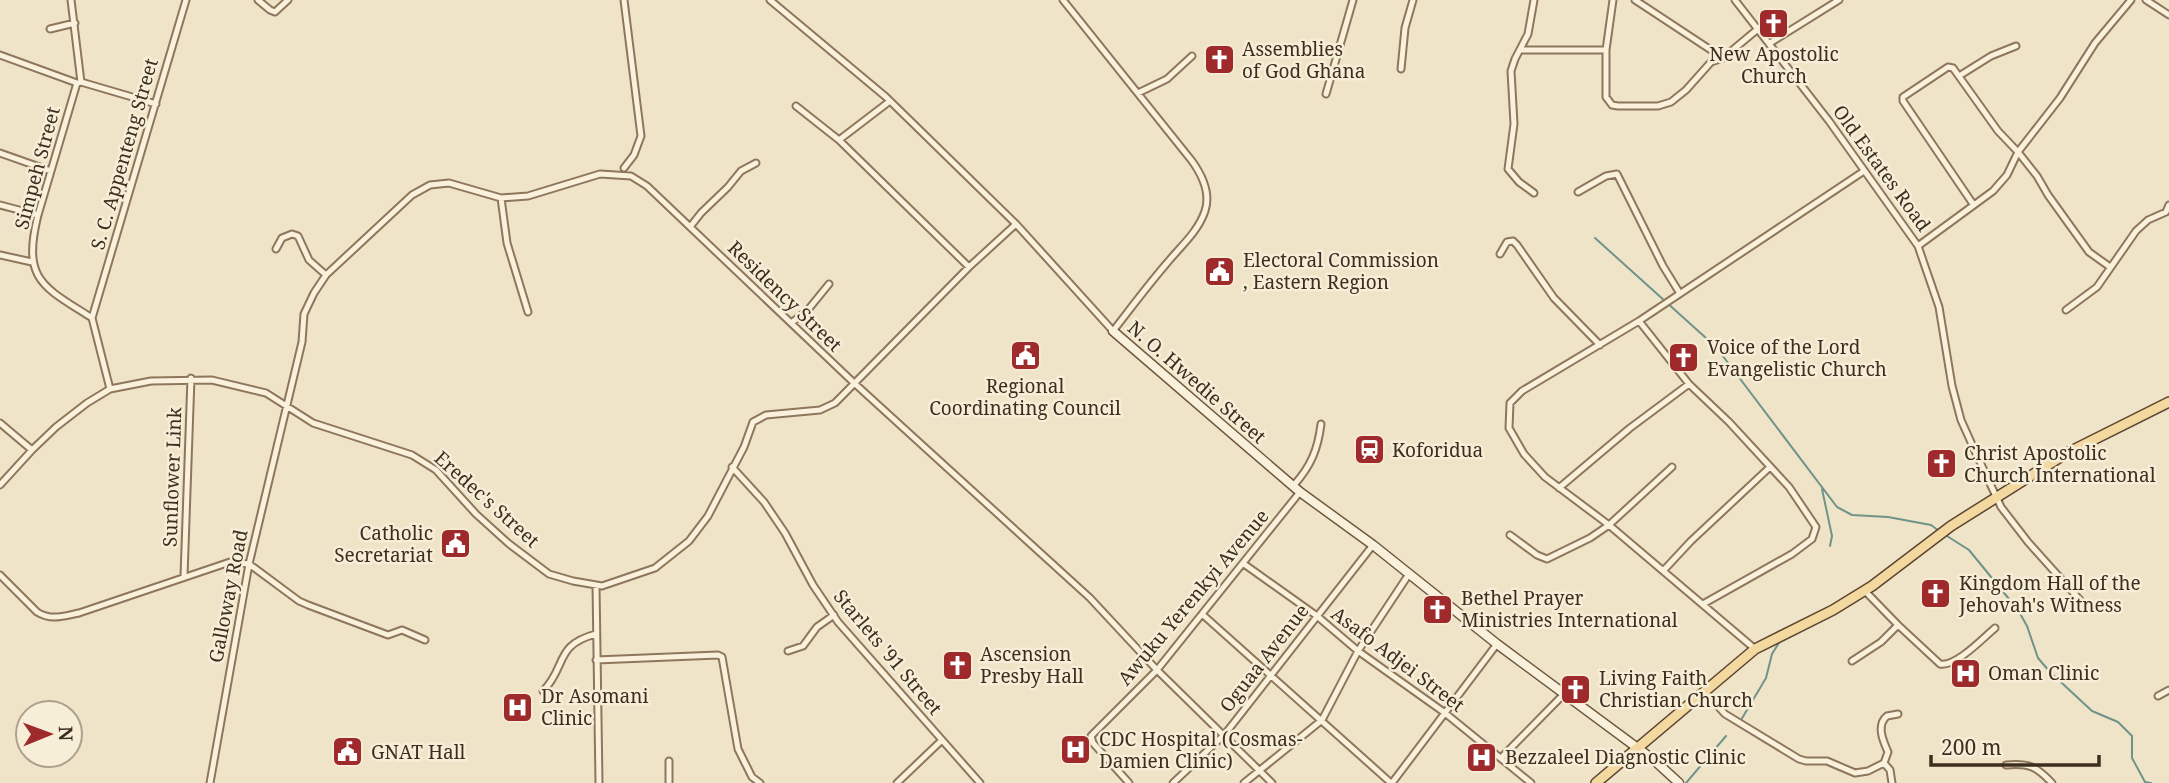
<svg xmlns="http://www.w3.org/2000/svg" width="2169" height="783" font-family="'Noto Serif',serif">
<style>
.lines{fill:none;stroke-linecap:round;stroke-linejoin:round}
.stream{stroke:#6f938a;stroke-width:2}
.street-casing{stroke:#8d765c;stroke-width:9}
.secondary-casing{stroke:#6f573f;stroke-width:11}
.primary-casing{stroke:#5b4430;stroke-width:12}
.street{stroke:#faf1dc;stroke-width:5}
.secondary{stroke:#faf1dc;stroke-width:8}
.primary{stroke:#f3d9a0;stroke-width:9}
.labels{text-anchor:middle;stroke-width:5;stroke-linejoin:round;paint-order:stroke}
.poi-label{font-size:19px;fill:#3d2e20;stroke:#f7eed8;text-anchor:start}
.street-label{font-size:19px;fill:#3d2e20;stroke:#f7eed8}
</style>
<rect width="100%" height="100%" fill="#f0e4c8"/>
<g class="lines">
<path class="stream" d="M1595,238l121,109 121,160 15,8 36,2 43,8 8,6
M1822,489l10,47 -2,10
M1947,536l22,14 49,60 9,16 11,32 12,14 42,39 26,11 14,14v22l13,24 6,1
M1741,720l25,-42 6,-24 8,-13
M1686,783l40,-47"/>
<defs>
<path id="street" d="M71,0l10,82
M258,0l12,10 5,2 13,-12
M624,0l17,136 -7,19 -10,13
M770,0l116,97 130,127 97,107c18,-23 35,-46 54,-68 13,-16 31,-31 38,-52 6,-18 -3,-36 -13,-50l-129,-161
M1613,0l-7,50v47l6,8 6,1h40l13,-4 15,-12 25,-28 12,-4 36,-30
M1635,0l88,58
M1735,0l94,121 89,125 21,61 13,79 9,34 13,29 27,58 27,35 52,58
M2146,0l23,15
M50,29l25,-6
M1770,43l69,-43
M1521,50h85
M0,55l77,28 4,-1 75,22
M1401,69l4,-41 8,-28
M1959,76l32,-20 25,-10
M77,83l-39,132c-16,65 4,71 54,103
M1138,93l29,-14 25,-23
M1326,94l27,-94
M796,106l43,34 130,127
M839,140l51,-39
M0,153l51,18
M1578,192l28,-16 11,-2 46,92 16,26
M1534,193l-15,-11 -11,-13 6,-45 -3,-53 4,-12 13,-25 6,-34
M501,198l6,45 21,69
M1973,204l-70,-103v-4l45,-30 5,1 45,63 20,21 19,24 11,19 41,57 21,15
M0,205l38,10
M690,227l11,-14 27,-26 13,-16 15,-8
M1918,246l75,-55 14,-16 11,-23 42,-54 35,-55 36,-43
M276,249l6,-11 10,-4 6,2 11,24 17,15
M1500,254l7,-12 6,-1 4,4 37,53 46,47
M0,255l32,7
M2066,310l31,-23 39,-56 12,-11 18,-8 3,-7
M92,318l94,-318
M92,318l18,71
M1639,321l50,63 40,38 60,65 27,40 -4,12 -20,15 -89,50
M791,323l16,-12 22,-27
M0,423l32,27
M732,467l32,35 21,31 28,52 25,37 142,161
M0,485l32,-35 24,-23 31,-24 23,-14 41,-8 61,-1 54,13 47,30 99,32 24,15 40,44 32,29 41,31 24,7 29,5 53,-18 34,-27 19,-25 36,-69 9,-25 13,-7 54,-5 15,-7 134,-136 47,-43
M1294,485c17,-19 24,-36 27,-61
M1559,488l71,-60 59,-44
M1510,535l27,20 10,4 43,-21 19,-13 63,-58
M1244,564l73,52 41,35 87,62 86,70
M1663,571l28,-30 79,-74
M0,575l37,37c14,9 27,4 42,1l151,-51 19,2 50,37 9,4 80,30 14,-5 23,10
M184,576l7,-198
M596,585l3,198
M1864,590l34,35 42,39c16,3 43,-26 55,-36
M1202,614l189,169
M1755,649l-146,-124 -64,-48 -21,-23 -15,-26 1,-25 12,-12 117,-70 225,-150
M788,651l15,-5 14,-19 17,-12
M596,660l122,-5 4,2 16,92 14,28 8,6
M1852,661l29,-19 17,-17
M543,691c24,-24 11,-46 53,-57
M1705,692l20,22 74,45 7,2h21l28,12 13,-2 16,-8 4,-11c-5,-11 -12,-27 -1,-36l11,-2
M2158,696l11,-6
M1501,758l63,-64
M1884,763l6,7 2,13
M2006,765c23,-2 30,1 46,18
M210,783l39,-219 53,-222 2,-28 10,-21 12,-18 86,-80 18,-10 19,-2 52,15 27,-2 72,-22 31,2 16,10 206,196 237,216 67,72 115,113
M669,783v-22
M897,783l45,-43
M1129,783l-36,-40 -2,-7 66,-66 143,-178
M1173,783l52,-49 148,-189
M1244,783l78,-63 36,-69 51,-77
M1392,783l105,-139"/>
<path id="secondary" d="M1113,331l187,161 73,53 124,99 158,117 24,22"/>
<path id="primary" d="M1596,783l159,-134 78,-39 39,-24 79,-60 116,-73 102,-51"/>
</defs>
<use href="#street" class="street-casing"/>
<use href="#secondary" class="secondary-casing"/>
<use href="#primary" class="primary-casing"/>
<use href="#street" class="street"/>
<use href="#secondary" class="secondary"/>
<use href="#primary" class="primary"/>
</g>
<defs>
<symbol id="church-square" viewBox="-11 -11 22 22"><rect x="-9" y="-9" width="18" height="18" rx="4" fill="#9e2a2b" stroke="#f7eed8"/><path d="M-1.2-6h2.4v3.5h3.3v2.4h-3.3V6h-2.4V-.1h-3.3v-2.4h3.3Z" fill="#fff"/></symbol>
<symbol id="civic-square" viewBox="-11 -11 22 22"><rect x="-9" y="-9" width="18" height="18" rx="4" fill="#9e2a2b" stroke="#f7eed8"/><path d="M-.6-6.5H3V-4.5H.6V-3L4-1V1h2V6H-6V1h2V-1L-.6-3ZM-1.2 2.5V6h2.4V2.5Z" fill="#fff"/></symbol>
<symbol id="station-square" viewBox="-11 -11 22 22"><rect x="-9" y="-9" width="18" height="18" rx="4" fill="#9e2a2b" stroke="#f7eed8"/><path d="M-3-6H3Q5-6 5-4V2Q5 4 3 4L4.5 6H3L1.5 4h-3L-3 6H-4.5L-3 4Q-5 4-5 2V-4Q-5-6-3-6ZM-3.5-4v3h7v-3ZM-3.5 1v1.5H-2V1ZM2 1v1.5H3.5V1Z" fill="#fff"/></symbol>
<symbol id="hospital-square" viewBox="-11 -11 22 22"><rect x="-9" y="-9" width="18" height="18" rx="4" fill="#9e2a2b" stroke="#f7eed8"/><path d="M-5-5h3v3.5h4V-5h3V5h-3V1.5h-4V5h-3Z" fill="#fff"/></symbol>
</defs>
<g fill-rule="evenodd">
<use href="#church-square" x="1756" y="6" width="35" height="35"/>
<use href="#church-square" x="1202" y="42" width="35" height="35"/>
<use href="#civic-square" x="1202" y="254" width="35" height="35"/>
<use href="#civic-square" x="1008" y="338" width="35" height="35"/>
<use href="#church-square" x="1666" y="340" width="35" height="35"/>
<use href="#station-square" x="1352" y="432" width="35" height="35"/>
<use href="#church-square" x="1924" y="446" width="35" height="35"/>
<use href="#civic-square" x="438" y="526" width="35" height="35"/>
<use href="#church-square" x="1918" y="576" width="35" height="35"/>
<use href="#church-square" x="1420" y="592" width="35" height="35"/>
<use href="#church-square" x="940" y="648" width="35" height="35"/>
<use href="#hospital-square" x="1948" y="656" width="35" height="35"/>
<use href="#church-square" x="1558" y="672" width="35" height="35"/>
<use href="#hospital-square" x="500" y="690" width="35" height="35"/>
<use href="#hospital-square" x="1058" y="732" width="35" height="35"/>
<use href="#civic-square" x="330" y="734" width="35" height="35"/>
<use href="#hospital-square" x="1464" y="740" width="35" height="35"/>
</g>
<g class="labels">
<g class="poi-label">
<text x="1242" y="56">Assemblies<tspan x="1242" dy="22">of God Ghana</tspan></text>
<text x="1774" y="61" text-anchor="middle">New Apostolic<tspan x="1774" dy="22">Church</tspan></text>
<text x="1243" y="267">Electoral Commission<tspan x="1243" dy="22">, Eastern Region</tspan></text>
<text x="1707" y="354">Voice of the Lord<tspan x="1707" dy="22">Evangelistic Church</tspan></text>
<text x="1025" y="393" text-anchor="middle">Regional<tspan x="1025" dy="22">Coordinating Council</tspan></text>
<text x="1392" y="457">Koforidua</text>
<text x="1964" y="460">Christ Apostolic<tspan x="1964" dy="22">Church International</tspan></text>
<text x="433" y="540" text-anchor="end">Catholic<tspan x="433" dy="22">Secretariat</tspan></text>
<text x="1959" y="590">Kingdom Hall of the<tspan x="1959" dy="22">Jehovah's Witness</tspan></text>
<text x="1461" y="605">Bethel Prayer<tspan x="1461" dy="22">Ministries International</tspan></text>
<text x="980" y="661">Ascension<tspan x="980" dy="22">Presby Hall</tspan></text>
<text x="1988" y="680">Oman Clinic</text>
<text x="1599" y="685">Living Faith<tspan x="1599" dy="22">Christian Church</tspan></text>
<text x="541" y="703">Dr Asomani<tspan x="541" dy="22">Clinic</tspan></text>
<text x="1099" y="746">CDC Hospital (Cosmas-<tspan x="1099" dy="22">Damien Clinic)</tspan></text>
<text x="371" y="759">GNAT Hall</text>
<text x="1505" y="764">Bezzaleel Diagnostic Clinic</text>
</g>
<g class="street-label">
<text transform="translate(124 154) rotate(-74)" y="7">S. C. Appenteng Street</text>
<text transform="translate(37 168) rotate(-75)" y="7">Simpeh Street</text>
<text transform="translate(1882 168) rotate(54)" y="7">Old Estates Road</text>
<text transform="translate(785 296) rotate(44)" y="7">Residency Street</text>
<text transform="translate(1197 382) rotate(41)" y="7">N. O. Hwedie Street</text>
<text transform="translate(172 477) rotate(-88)" y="7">Sunflower Link</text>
<text transform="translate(487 499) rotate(42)" y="7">Eredec's Street</text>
<text transform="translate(228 596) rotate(-79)" y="7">Galloway Road</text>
<text transform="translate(1193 597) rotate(-50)" y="7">Awuku Yerenkyi Avenue</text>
<text transform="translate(888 652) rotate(50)" y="7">Starlets '91 Street</text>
<text transform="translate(1264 658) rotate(-52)" y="7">Oguaa Avenue</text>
<text transform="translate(1398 659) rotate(37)" y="7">Asafo Adjei Street</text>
</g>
</g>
<g transform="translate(49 734) rotate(89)"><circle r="33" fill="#f7eed8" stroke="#ada18e" stroke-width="2"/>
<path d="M0-5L12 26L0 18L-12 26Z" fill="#9e2a2b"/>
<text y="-10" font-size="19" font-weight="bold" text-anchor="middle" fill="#3d2e20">N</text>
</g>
<path d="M1931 755v10h168v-10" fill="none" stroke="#3d2e20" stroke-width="3.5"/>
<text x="1941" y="755" font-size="21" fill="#3d2e20" stroke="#f7eed8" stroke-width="5" paint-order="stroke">200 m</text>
</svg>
